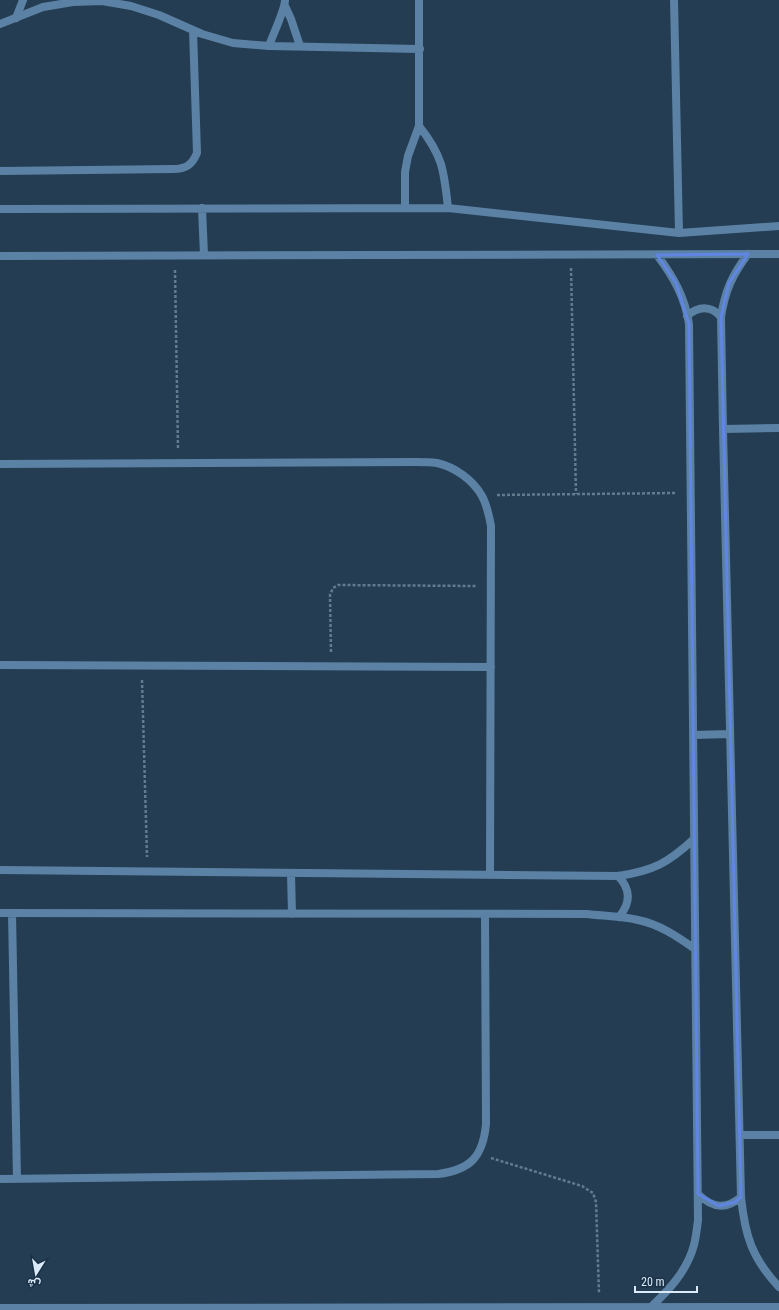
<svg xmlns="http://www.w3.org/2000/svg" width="779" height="1310" font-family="'Roboto Condensed',Vazirmatn,sans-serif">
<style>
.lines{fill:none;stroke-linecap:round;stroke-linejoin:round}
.path{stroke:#647a8d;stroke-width:2.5;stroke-dasharray:3 2;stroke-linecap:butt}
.lane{stroke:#5b82a5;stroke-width:8}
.street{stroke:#5b82a5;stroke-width:8}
.marked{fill:none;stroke:#6085e3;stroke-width:3;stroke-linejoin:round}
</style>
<rect width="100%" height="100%" fill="#243d53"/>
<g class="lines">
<path class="path" d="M571,268l5,226
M175,270l3,179
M497,495l179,-2
M331,652l-1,-57 3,-7 5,-3 139,1
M142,680l5,177
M491,1158l91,28 11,7 3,9 3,91"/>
<path class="lane" d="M16,18l7,-18"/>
<path class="street" d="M674,0l5,233
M285,6l6,13 9,27
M0,24l43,-17 30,-5 29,-1 29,5 28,9 43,19 31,9 36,3 151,3
M269,46c4,-12 16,-36 16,-46
M419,126c24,30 25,45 29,82
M0,171l173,-2c13,0 19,-4 24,-16l-4,-123
M405,207v-35l3,-16 11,-30v-126
M202,208l2,47
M0,209l448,-1 231,25 100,-7
M748,254c-16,21 -23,37 -27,63l2,112 18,768c4,39 11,61 38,90
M0,256l779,-2
M687,316c11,-10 24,-11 34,1
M723,429l56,-1
M0,464l415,-2c7,0 15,0 22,1 18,4 36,17 45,33 5,9 7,19 9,30l-1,349
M0,665l491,2
M693,735l37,-1
M0,870l618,6c35,-5 50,-13 76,-37
M291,873l1,41
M618,876c13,13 13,27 1,41
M0,913l586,1c17,2 35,2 52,6 21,4 40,17 57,29
M12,913l5,266
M740,1135h39
M0,1179l438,-5c32,-4 45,-17 48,-50l-1,-210
M698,1194c14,14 28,16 43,3
M0,1308l779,-1
M650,1308c19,-18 37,-37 44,-63 2,-8 3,-17 4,-25l-9,-896c-4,-27 -16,-48 -32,-69"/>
</g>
<path class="marked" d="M748,254l-19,29 -8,34 20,880 -6,5 -16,4 -21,-12 -9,-870 -13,-41 -19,-28z"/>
<g transform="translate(36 1274) rotate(191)" stroke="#1a3248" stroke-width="3" paint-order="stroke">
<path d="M0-3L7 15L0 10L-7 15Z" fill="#dbeaf8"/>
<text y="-6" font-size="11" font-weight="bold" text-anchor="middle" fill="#dbeaf8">ش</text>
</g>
<path d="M635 1286v6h62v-6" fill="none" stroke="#dbeaf8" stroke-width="2"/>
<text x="641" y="1286" font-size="12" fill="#dbeaf8" stroke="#1a3248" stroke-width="3" paint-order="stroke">20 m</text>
</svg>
